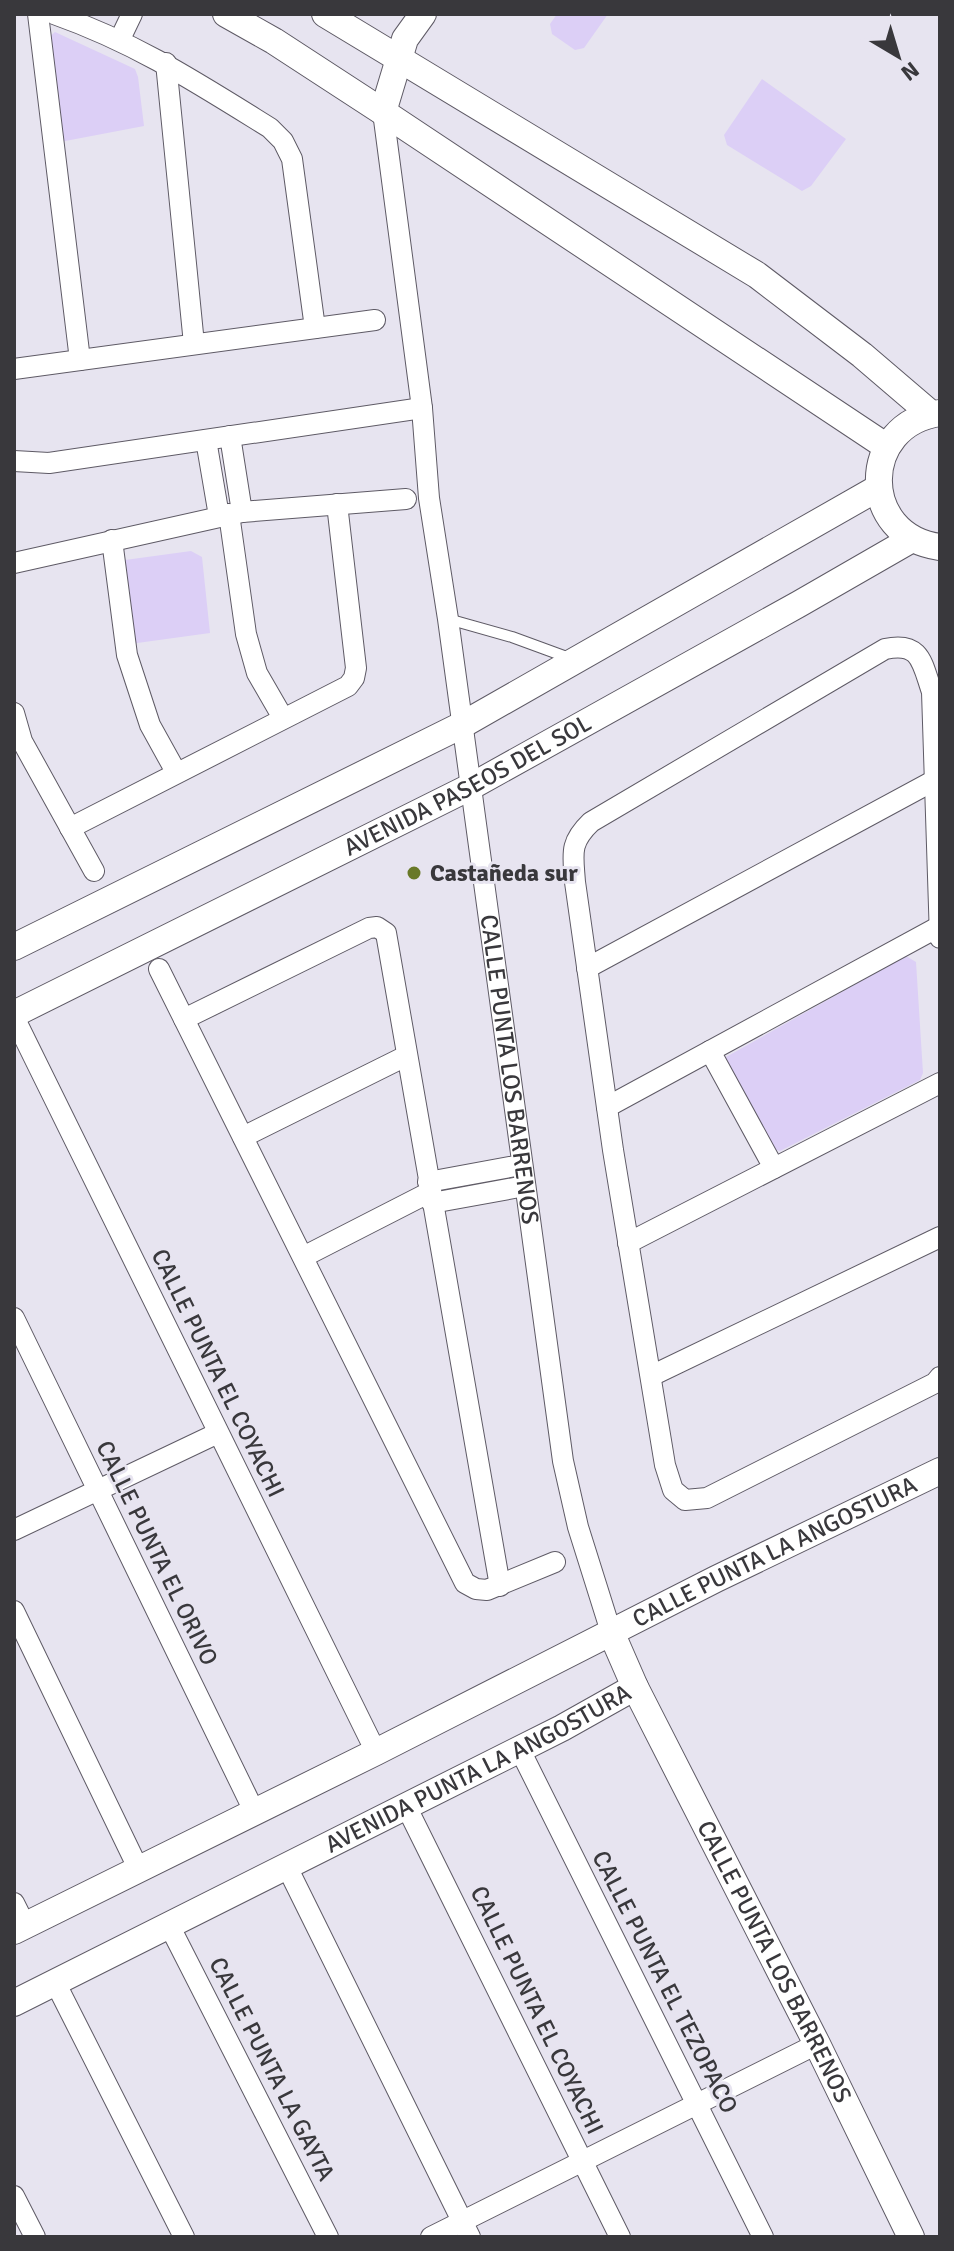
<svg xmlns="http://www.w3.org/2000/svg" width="954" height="2251" font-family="Signika,sans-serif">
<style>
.green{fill:#dccff6}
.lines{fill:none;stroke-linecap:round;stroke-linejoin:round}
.service-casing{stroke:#5e5a65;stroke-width:12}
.minor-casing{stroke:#5e5a65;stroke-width:22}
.tertiary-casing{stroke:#5e5a65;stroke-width:28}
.service{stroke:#fff;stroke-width:10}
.minor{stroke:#fff;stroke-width:20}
.tertiary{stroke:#fff;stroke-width:26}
.poi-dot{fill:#697928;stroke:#e7e4f0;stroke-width:3}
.labels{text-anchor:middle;stroke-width:6;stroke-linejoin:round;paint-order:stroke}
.street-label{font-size:24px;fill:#39383c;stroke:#e7e4f0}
.poi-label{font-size:24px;font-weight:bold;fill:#39383c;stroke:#e7e4f0;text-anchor:start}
</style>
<rect width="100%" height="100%" fill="#e7e4f0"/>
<path class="green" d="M557,14h51l-24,34 -9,2 -23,-16 -2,-10z
M55,32l80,37 3,8 6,49 -84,16 -13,-103z
M762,79l84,60 -35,47 -9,5 -75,-46 -3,-10z
M191,551l11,6 8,76 -80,11 -11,-75 6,-9z
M906,956l10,6 7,111 -3,7 -140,71 -10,-3 -46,-81 2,-10z"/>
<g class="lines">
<defs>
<path id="service" d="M448,619l64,18 60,22"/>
<g id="minor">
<path d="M38,14l42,346"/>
<path d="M54,14c82,29 142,68 216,114l13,13 9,18 23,169"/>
<path d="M120,39l12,-25"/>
<path d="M166,63l28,281"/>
<path id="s1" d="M383,112l39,296 7,90 19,121 115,842 15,66 33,105"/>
<path d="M14,369l361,-49"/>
<path d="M230,436l12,76"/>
<path d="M206,440l13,76"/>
<path d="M14,461l35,2 373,-55"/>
<path d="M229,514l17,120 11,39 26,45"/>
<path d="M112,540l15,115 23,70 26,47"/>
<path d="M14,563l228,-51 164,-13"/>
<path d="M14,713l8,28 72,130"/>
<path d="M70,828l278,-142 6,-8 2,-10 -19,-164"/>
<path d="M940,938l-8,-246c-10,-29 -11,-51 -47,-43l-294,173c-22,21 -18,32 -16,60l38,268 52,315 8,25 12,10 22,-2 228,-115 5,-6"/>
<path d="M587,968l348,-188"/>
<path d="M159,969l306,614 11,6 11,1 68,-28"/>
<path d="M14,1017l362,735"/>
<path d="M184,1019l185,-91 8,-1 9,6 114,653"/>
<path d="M710,1051l64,117"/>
<path d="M607,1107l333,-181"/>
<path d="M243,1137l163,-81"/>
<path d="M428,1182l93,-17"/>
<path d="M432,1203l93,-17"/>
<path d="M628,1243l312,-160"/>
<path d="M303,1257l127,-65"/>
<path d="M14,1318l240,493"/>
<path d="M651,1376l289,-139"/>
<path d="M14,1530l204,-97"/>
<path d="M14,1611l125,259"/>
<path d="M520,1750l243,487"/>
<path d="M406,1806l214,431"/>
<path d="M287,1867l183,370"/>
<path d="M14,1903l11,22"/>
<path d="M169,1925l159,312"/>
<path d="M55,1982l129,255"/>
<path d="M14,2196l21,41"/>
<path d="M431,2237l386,-193"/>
</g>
<g id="tertiary">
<path d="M226,14l48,27 109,71 504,335"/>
<path d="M325,14l432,261 105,80 69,59"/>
<path d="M383,112l22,-73 18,-25"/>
<path d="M940,413c-81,11 -82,123 0,134"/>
<path d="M14,947l448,-222 416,-237"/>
<path id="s2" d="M14,1014l458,-228 327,-182 113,-65"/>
<path id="s3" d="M611,1632l24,55 182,357 94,193"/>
<path id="s4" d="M14,1931l362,-179 340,-173 224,-108"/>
<path id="s5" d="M14,2003l548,-275 73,-41"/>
</g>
</defs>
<use href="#service" class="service-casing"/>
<use href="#minor" class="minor-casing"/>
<use href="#tertiary" class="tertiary-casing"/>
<use href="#service" class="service"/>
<use href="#minor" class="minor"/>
<use href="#tertiary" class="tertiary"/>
</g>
<circle class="poi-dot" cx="414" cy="873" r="8"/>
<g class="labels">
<g class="street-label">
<text dy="8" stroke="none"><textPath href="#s2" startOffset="508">AVENIDA PASEOS DEL SOL</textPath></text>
<text dy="8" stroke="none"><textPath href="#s1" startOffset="966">CALLE PUNTA LOS BARRENOS</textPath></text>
<text transform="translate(218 1373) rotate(64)" y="8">CALLE PUNTA EL COYACHI</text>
<text dy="8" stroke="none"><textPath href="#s4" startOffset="850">CALLE PUNTA LA ANGOSTURA</textPath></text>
<text transform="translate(157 1553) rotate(64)" y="8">CALLE PUNTA EL ORIVO</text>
<text dy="8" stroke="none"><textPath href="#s5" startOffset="520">AVENIDA PUNTA LA ANGOSTURA</textPath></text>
<text dy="8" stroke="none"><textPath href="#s3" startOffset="368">CALLE PUNTA LOS BARRENOS</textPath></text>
<text transform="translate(665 1982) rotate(63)" y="8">CALLE PUNTA EL TEZOPACO</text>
<text transform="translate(537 2010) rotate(64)" y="8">CALLE PUNTA EL COYACHI</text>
<text transform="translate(272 2069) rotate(63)" y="8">CALLE PUNTA LA GAYTA</text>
</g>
<g class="poi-label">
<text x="430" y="881">Castañeda sur</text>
</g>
</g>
<rect width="954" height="2251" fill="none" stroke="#39383c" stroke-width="32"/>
<g transform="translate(898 56) rotate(142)" stroke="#e7e4f0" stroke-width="6" paint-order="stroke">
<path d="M0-6L14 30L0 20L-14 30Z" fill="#39383c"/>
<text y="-12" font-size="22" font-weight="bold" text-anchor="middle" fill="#39383c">N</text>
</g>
</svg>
